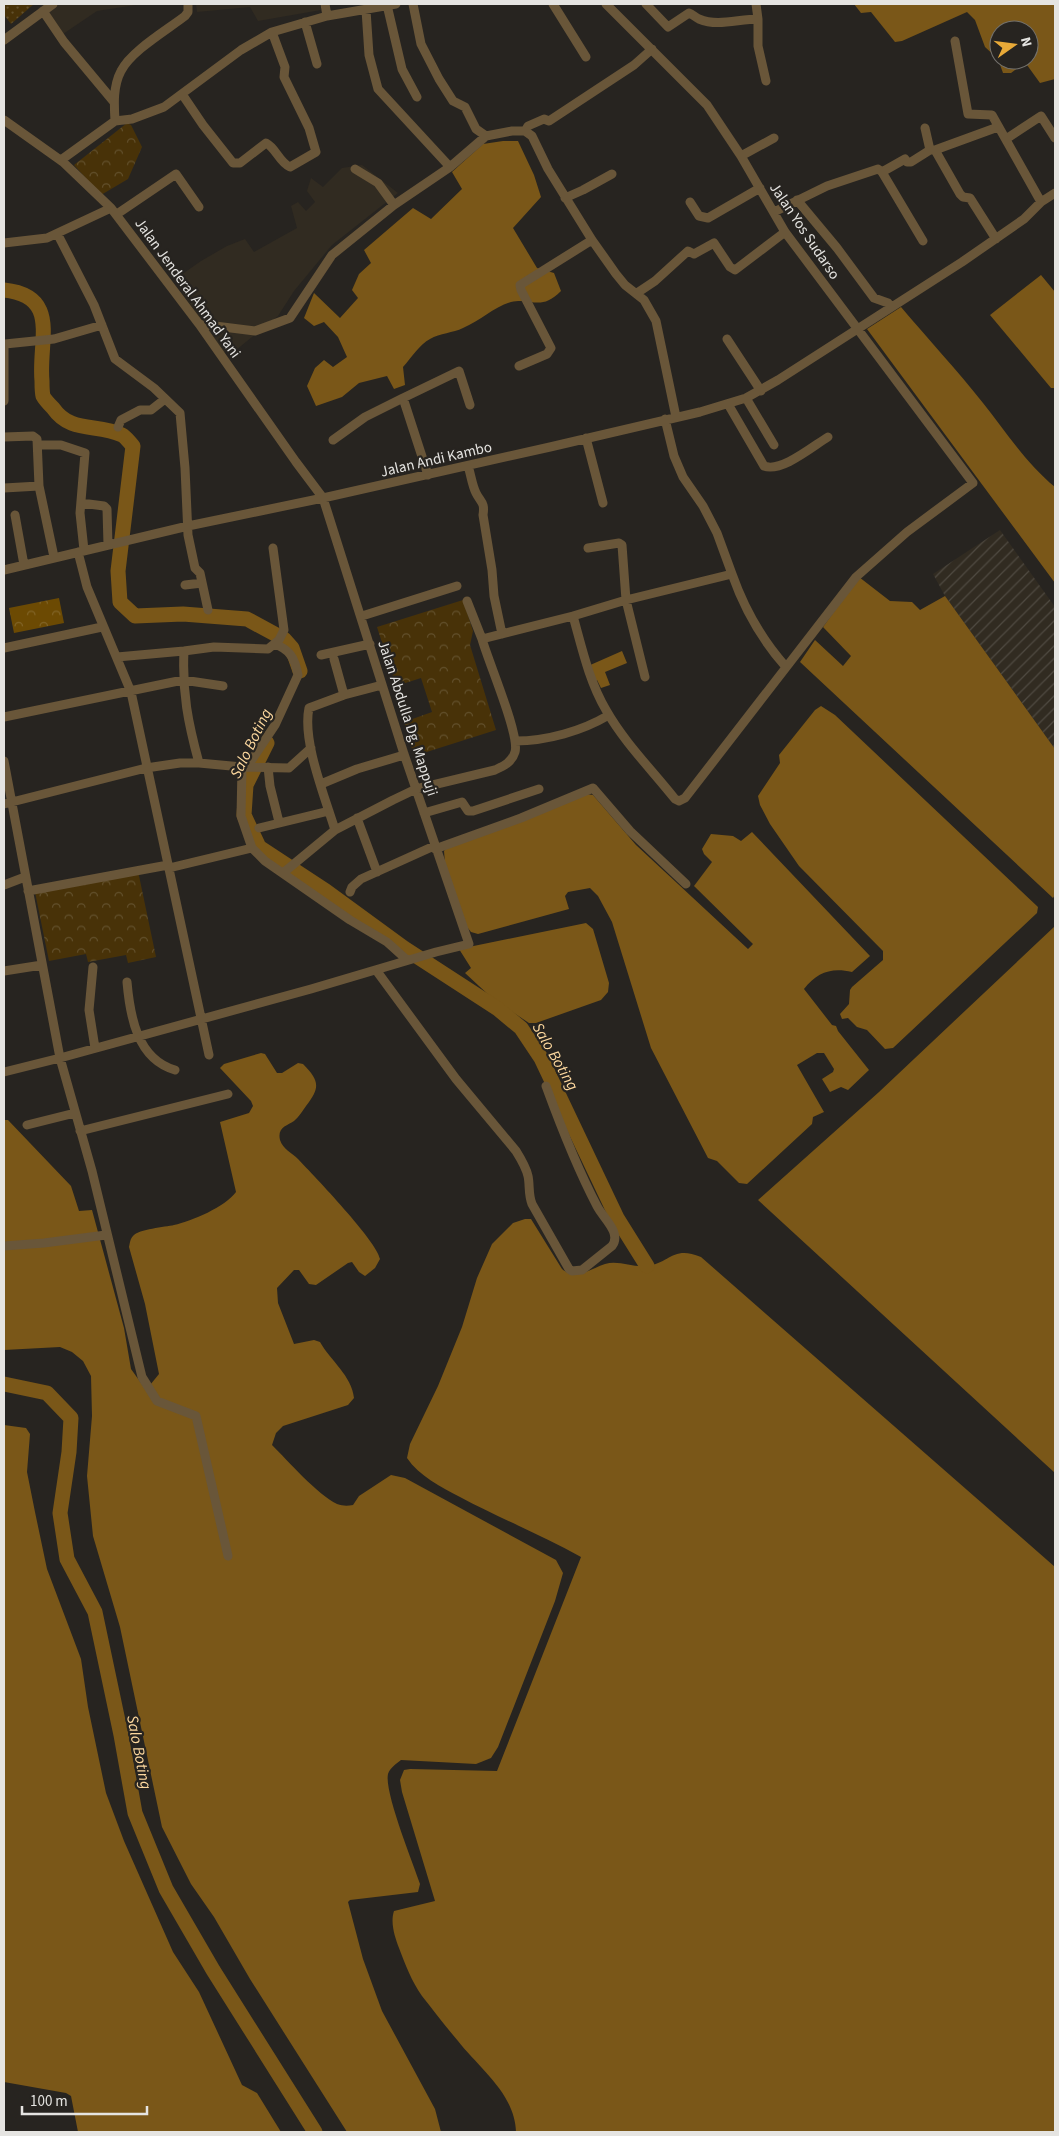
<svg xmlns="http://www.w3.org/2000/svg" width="1059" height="2136" font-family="'Source Sans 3',sans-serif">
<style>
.built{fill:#312b21}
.industrial{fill:url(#industrial-furrows)}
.grass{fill:url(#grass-dots)}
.forest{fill:url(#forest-crowns)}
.park{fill:url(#park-crowns)}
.water{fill:#7a5718;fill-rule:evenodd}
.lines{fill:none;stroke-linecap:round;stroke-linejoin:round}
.river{stroke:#7a5718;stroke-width:15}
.minor{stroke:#695639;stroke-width:9}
.labels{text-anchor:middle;stroke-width:4.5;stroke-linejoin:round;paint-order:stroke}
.street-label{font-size:15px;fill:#e5e4e1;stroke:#272420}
.water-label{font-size:16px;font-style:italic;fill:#fdd89e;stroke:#272420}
</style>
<defs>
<pattern id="industrial-furrows" width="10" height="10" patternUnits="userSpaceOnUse" patternTransform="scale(1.25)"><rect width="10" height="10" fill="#312b21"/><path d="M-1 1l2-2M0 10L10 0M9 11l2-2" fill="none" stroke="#4f4a41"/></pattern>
<pattern id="grass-dots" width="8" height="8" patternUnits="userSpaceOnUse" patternTransform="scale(1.25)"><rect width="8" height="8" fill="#483208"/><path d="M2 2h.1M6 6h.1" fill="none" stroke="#62502c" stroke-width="1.8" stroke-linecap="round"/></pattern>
<pattern id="forest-crowns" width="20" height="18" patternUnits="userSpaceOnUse" patternTransform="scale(1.25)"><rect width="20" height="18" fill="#6c4a03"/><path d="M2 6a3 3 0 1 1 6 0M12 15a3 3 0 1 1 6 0" fill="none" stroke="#816427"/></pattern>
<pattern id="park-crowns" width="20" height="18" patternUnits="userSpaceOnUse" patternTransform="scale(1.25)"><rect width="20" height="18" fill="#483208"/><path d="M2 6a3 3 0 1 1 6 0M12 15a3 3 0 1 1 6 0" fill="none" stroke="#62502c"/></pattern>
</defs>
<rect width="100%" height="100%" fill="#272420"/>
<path class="built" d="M44,4h98l-45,7 -34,23 -25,-26z
M196,4h124l1,6 -63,11 -8,-14 -53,5z
M362,165l36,28 -66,52 -38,46 -16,25 -42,34 -4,-3 -9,6 -49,-73 27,-19 26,-15 18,-7 9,13 43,-24 -6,-22 7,-4 8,9 9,-9 -8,-11 4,-13 12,9 19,-19z"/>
<path class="industrial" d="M1000,530l55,77v142l-110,-153 -12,-22z"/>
<path class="grass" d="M4,4h30l-23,20 -7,-9z"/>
<path class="forest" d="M59,598l5,25 -50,10 -5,-25z"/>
<path class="park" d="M127,123l4,2 11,22 -14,32 -27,16 -27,-30z
M463,600l10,31 -3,14 26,85 -82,26 -10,-34 28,-10 -11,-34 -25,8 -19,-59z
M138,871l18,86 -28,6 -2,-8 -38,7 -2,-8 -37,7 -14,-69z"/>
<path class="water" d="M854,4h201v75l-15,4 -13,-18 -4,-1 -12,9h-8l-5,-14 -13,-12 -10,-27 -8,-8 -65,29 -7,1 -24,-30 -10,1zM999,30h30v30h-30z
M503,141h15l16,34 7,22 -28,31 24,40 17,5 7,18c-21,21 -29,6 -50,11 -17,5 -31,19 -48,26 -10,5 -23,5 -33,11 -10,5 -19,19 -27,28l2,18 -11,4 -7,-13 -28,7 -17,14 -26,9 -9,-20 8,-18 9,-8 9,7 14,-10 -9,-20 -14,-15 -10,4 -10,-8 10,-25 26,25 18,-20 -6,-8 7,-16 12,-11 -7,-13 49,-42 18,11 31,-30 -10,-17 31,-28z
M1041,275l14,17v96h-4l-61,-73z
M901,307c27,32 56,63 82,96 23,29 43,60 72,84v96l-188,-254z
M859,577l31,24 22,1 8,8 25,-14 110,153v146l-2,3 -253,-236 15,-22 28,26 8,-10 -28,-29z
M622,651l5,12 -22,9 5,13 -9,3 -4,-8 -3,1 -6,-15z
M821,706l14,9 203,192 -1,6 -144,135 -8,1 -18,-19 -10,-3 -9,-9 -6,1 -2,-5 9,-10 1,-14 2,-3 31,-27v-9l-84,-85 -29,-42 -10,-19 -2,-9 22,-33 -1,-8 36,-45z
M586,794l7,1 43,50 112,104 5,-5 -59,-58 18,-24 -8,-8 -2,-5 9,-15 22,2 8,5 11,-9 118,124 -18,16c-20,-5 -35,0 -48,17l28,36 4,1 2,5 31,39 -21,20 -7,-3 -11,5 -8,-13 11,-7 1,-3 -10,-16h-7l-20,12 27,47 -11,5 -1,7 -65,60 -8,-1 -22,-22 -9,-3 -57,-110 -39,-126 -14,-26 -8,-8 -22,4 -3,4 4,13 -91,25 -7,-2 -4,-5 -22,-64 -1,-12 3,-4z
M586,923l7,6 16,54 -1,9 -7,8 -65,23h-7l-36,-24 -28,-26 6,-5 -12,-19z
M1055,926v547l-297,-273 121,-108z
M261,1053l4,1 12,19h5l16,-10 5,1c17,17 17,24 3,42 -3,4 -7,11 -12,15 -7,5 -17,6 -14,19 3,9 12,13 18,19 16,17 79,82 82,100l-5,9 -10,8 -6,-4 -7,-10 -4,1 -32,22 -7,-1 -10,-14h-5l-17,18 1,15 16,41 20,-4 6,2c10,18 32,34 34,56l-6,7 -65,21 -7,7 -4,12c16,16 46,50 65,59 6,2 10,2 16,1l6,-9 32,-21 14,3 151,82 7,13 -8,28 -57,146 -7,11 -15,6 -75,-4c-5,4 -11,8 -13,14 -4,18 25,89 32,110l-2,8 -68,8 -2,2 15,57 19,52 53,98 6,23h-94l-97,-153 -36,-62 -23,-33 -29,-57 -42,-200 -27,-91 -6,-60 5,-60 -1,-40 -8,-15 -11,-9 -12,-5 -56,3v-230h4l63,66 8,25 13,-1 32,118 7,41 15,21 13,-16 -14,-70 -16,-57c1,-4 1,-8 4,-11 6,-7 32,-9 41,-11 18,-4 51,-18 62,-33l-16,-70 29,-9 4,-7 -2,-5 -31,-33 4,-4z
M525,1219h6l31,50c14,12 28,0 43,-5 14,-4 28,4 42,2 23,-3 26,-21 54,-9l354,310v565h-539c-1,-38 -36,-63 -58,-91 -12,-14 -24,-30 -36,-45 -10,-14 -17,-32 -23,-48 -4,-11 -9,-25 -5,-37l41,-10 -33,-109 -2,-12 4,-10 6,-1 87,2 84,-214c-39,-22 -82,-39 -121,-60 -19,-10 -41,-21 -53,-39l3,-14 28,-58 24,-59 15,-49 15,-34 21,-21z
M4,1425l22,3 4,6 -3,38 8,40 12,57 34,90 7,48 18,86 18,48 49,111 26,40 43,93 15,8 24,39h-203l-7,-36 -5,-3 -62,-11z"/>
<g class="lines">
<path class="river" d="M4,290c57,6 34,51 38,91 0,4 0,11 1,15 2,4 7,9 10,12 18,26 44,15 69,27 4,2 7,7 11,11l-15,125 2,31 15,14 48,-2 64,5 37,20 8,9 8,23
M267,743l-21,42 -2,30 15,32 67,44 78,57 94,61 23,19 20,30 76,160 30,48
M4,1384l43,9 24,25 -2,34 -9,61 7,46 28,53 26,123 14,78 31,76 47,81 102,162"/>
<path class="minor" d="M325,4l2,12
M413,4l8,40 18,35 14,22 12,6 11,22 10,7
M553,4l33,53
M606,4l101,101 34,51 44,76 188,251 -66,49 -51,45 -171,221 -6,3 -4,-2c-23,-29 -51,-57 -69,-89 -17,-29 -24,-62 -33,-94l53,-16 106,-26 -15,-41 -14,-27 -20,-29 -9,-21 -9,-37
M646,4l22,23 21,-14c3,1 6,4 10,6 19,8 39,0 59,0l-2,-15
M387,5l15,64 15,28
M366,10l3,45 9,34 72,78
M43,11l21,31 50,60
M758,19v27l8,35
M305,22l12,42
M4,40l49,-36
M955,41l13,73 24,1 49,87
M182,94l21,31 30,38h7l26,-20c10,5 13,19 24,24l26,-15 -7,-24 -25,-51 1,-10 -13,-35
M4,120l59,42 48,46 88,116 97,138 27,36 81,256 65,190 -33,8 -125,37 -251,69 -56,14
M115,121c-1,-17 -2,-35 6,-50 10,-20 46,-41 64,-55l3,-4v-8
M925,128l5,22h5l25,44 3,3 7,1 26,41
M525,131l3,-5 16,-7 5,2 85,-56 18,-16
M1006,139l35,-23 14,22
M935,150l63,-23
M741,156l33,-18
M61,160l54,-39 17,-2 32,-12 77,-57 31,-18 55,-16 69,-12
M355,169l23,14 16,22
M882,172l41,69
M565,198l18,-8 29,-16
M797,200l40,48 37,50 14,5 3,4
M690,202l9,14 9,2 52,-30
M774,212l53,-26 51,-17 4,3 23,-13 2,3h4l19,-12
M117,214l59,-40 23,33
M58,235l36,70 21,54 39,29 26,25 5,55 3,67 7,33 5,5 8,37
M4,243l43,-5 64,-30
M637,293l18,-12 33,-30 6,3 20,-11 16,24 5,3 50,-38
M199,324l56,7 35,-13 42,-63 62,-50 56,-38 36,-31 26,-5h13l7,5 16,33 44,71 24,34 9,11 19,15 12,21 20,96
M727,339l34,52
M5,344l49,-5 48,-14
M4,345v56
M519,366l28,-12 4,-6 -30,-58 -1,-5 72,-45
M746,398l28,47
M728,404l36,62c17,7 49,-20 64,-29
M118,427l3,-7 19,-10h11l14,-11
M4,437l29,-1 4,3 2,47 15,71
M586,438l17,65
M333,440l32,-23 38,-19
M38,445h23l24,8 -5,60 4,37
M468,466c3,9 4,19 8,27 5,10 9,9 7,22l9,55 2,26 8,38
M428,475l-25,-77 56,-27 11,34
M4,488l35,-2
M81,503l23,3 3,3 1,36
M15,515l9,50
M588,548l31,-5 3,2 4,55 19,77
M78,552l9,35 44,105 78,363
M4,570l184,-44 135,-28 227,-51 150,-35 46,-14 32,-18 184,-118 62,-43 17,-17 14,-9
M732,574c12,34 29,65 54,93
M185,585l17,-2
M467,601l15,38
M362,616l95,-30
M4,648l98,-21
M321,655l49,-11
M117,657l67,-6 30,-4 54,2 11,-9 5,-10 -11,-82
M334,659l10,36 -35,13c-7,33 16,89 26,122
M344,695l38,-10
M4,717l179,-37 40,6
M515,741c32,0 67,-10 94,-26
M4,761l56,297 32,113 50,206 15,24 39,15 32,140
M199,763l43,4 47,1 22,-20
M242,767l-1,49 11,32 13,13 85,59 37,22 20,18
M247,767l28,-42 23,-50c-3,-16 -8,-26 -24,-31
M268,767l2,19 9,36
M321,784l36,-15 47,-14
M4,804l142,-36 34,-5h19c-11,-40 -17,-71 -15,-112
M424,813l38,-11 6,9h5l66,-22
M357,818l20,54
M259,828l70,-17
M435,849l86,-31 72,-30 37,43 56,53
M169,868l83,-20
M283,873l52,-43 58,-30 23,-11 79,-19c9,-4 17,-8 20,-18 5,-17 -27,-91 -33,-113l91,-23
M4,885l21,-8
M28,891l140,-26
M350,892l2,-5 9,-8 73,-33
M93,967l-4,43 6,38
M376,970l80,109 60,72c5,8 10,16 12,25 2,9 0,18 4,28l37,65 3,2 10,-1 30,-24c10,-13 -9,-28 -15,-40 -20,-38 -36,-79 -51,-120
M4,971l38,-6
M127,982c3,34 10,77 48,88
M27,1125l48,-12
M80,1131l148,-37
M4,1246l40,-3 62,-8"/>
</g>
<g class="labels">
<g class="street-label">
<text transform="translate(805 231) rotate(56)" y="5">Jalan Yos Sudarso</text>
<text transform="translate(188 288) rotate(54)" y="5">Jalan Jenderal Ahmad Yani</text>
<text transform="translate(436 459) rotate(-13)" y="5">Jalan Andi Kambo</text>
<text transform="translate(408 718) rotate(72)" y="5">Jalan Abdulla Dg. Mappuji</text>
</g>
<g class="water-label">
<text transform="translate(250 743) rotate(-64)" y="6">Salo Boting</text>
<text transform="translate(556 1056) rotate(60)" y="6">Salo Boting</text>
<text transform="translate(140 1752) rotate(79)" y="6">Salo Boting</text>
</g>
</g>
<rect width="1059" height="2136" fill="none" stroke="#e5e4e1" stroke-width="10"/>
<g transform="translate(1014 45) rotate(76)"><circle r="24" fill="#272420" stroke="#73716d"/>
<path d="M0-4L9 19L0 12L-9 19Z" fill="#e9aa38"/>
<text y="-8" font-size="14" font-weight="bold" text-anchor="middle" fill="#e5e4e1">N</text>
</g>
<path d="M22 2106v8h125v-8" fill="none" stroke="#e5e4e1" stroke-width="2.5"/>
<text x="30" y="2106" font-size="15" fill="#e5e4e1" stroke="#272420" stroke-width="4" paint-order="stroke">100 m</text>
</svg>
